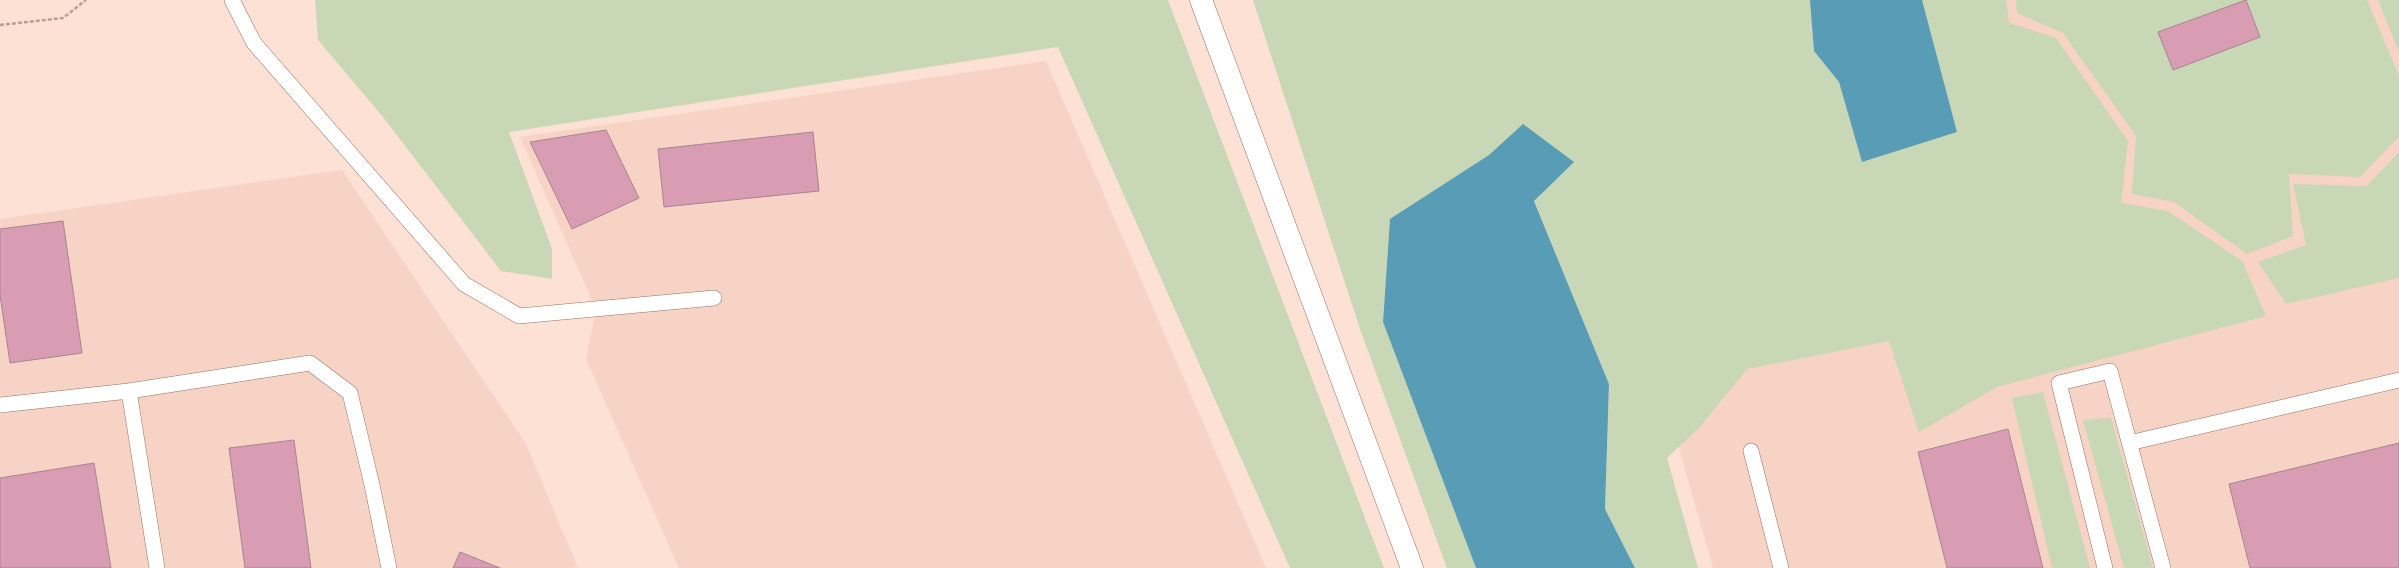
<svg xmlns="http://www.w3.org/2000/svg" width="2399" height="568" font-family="'Fira Sans Condensed',sans-serif">
<style>
.built{fill:#f6d3c5}
.green{fill:#c8d7b5}
.water{fill:#589cb5}
.building{fill:#d89cb3;stroke:#a78592}
.lines{fill:none;stroke-linecap:round;stroke-linejoin:round}
.lane-casing{stroke:#937366;stroke-width:16}
.street-casing{stroke:#937366;stroke-width:23}
.path{stroke:#b7a096;stroke-width:2.5;stroke-dasharray:4 2;stroke-linecap:butt}
.lane{stroke:#fff;stroke-width:15}
.street{stroke:#fff;stroke-width:22}
</style>
<rect width="100%" height="100%" fill="#fee1d5"/>
<path class="built" d="M1274,0h1125v568h-686l-111,-391z
M1046,61l220,507h-587l-93,-209 10,-50 -76,-172z
M342,170l184,274 52,124h-578v-349z"/>
<path class="green" d="M315,0h853l216,568h-94l-232,-521 -549,85 43,117v30l-51,-8 -118,-154 -65,-77z
M1253,0h557l4,50 25,32 23,80 95,-30 -35,-132h84l3,23 47,15 72,103 -7,62 47,8 74,50 24,55 -269,71 -78,45 -30,-91 -142,28 -48,59 -32,30 31,110h-63l-30,-59 4,-125 -75,-184 -11,-75 -33,30 -100,65 -7,102 93,246h-29l-86,-236z
M2016,0h351l32,76v61l-39,40 -71,-3 4,62 -46,18 -73,-52 -42,-8 4,-58 -73,-103 -46,-20z
M2378,0h21v52z
M2399,152v126l-113,26 -28,-42 48,-17 -13,-61 74,2z
M2043,392l47,176h-38l-40,-170z
M2111,418l42,150h-29l-41,-148z"/>
<path class="water" d="M1810,0h112l35,132 -95,30 -23,-80 -25,-31z
M1523,124l51,38 -40,39 75,183 -4,125 30,59h-159l-93,-246 7,-103 99,-64z"/>
<path class="building" d="M2246,0l14,37 -87,33 -15,-38z
M606,130l33,68 -67,31 -42,-87z
M813,132l6,59 -155,16 -6,-58z
M63,221l19,132 -72,10 -10,-68v-66z
M2008,429l35,139h-96l-29,-116z
M294,440l17,128h-66l-16,-120z
M2399,443v125h-149l-21,-84z
M94,463l17,105h-111v-90z
M460,552l40,16h-47z"/>
<g class="lines">
<defs>
<path id="lane" d="M232,0l22,43 210,241 55,32 195,-18
M129,391l181,-28 40,30 22,92 17,83
M0,405l129,-14 28,177
M2129,443l270,-63
M1751,451l30,117
M2105,568l-46,-185 51,-12 53,197"/>
<path id="street" d="M1201,0l211,568"/>
</defs>
<use href="#lane" class="lane-casing"/>
<use href="#street" class="street-casing"/>
<path class="path" d="M0,25l63,-7 23,-18"/>
<use href="#lane" class="lane"/>
<use href="#street" class="street"/>
</g>
</svg>
